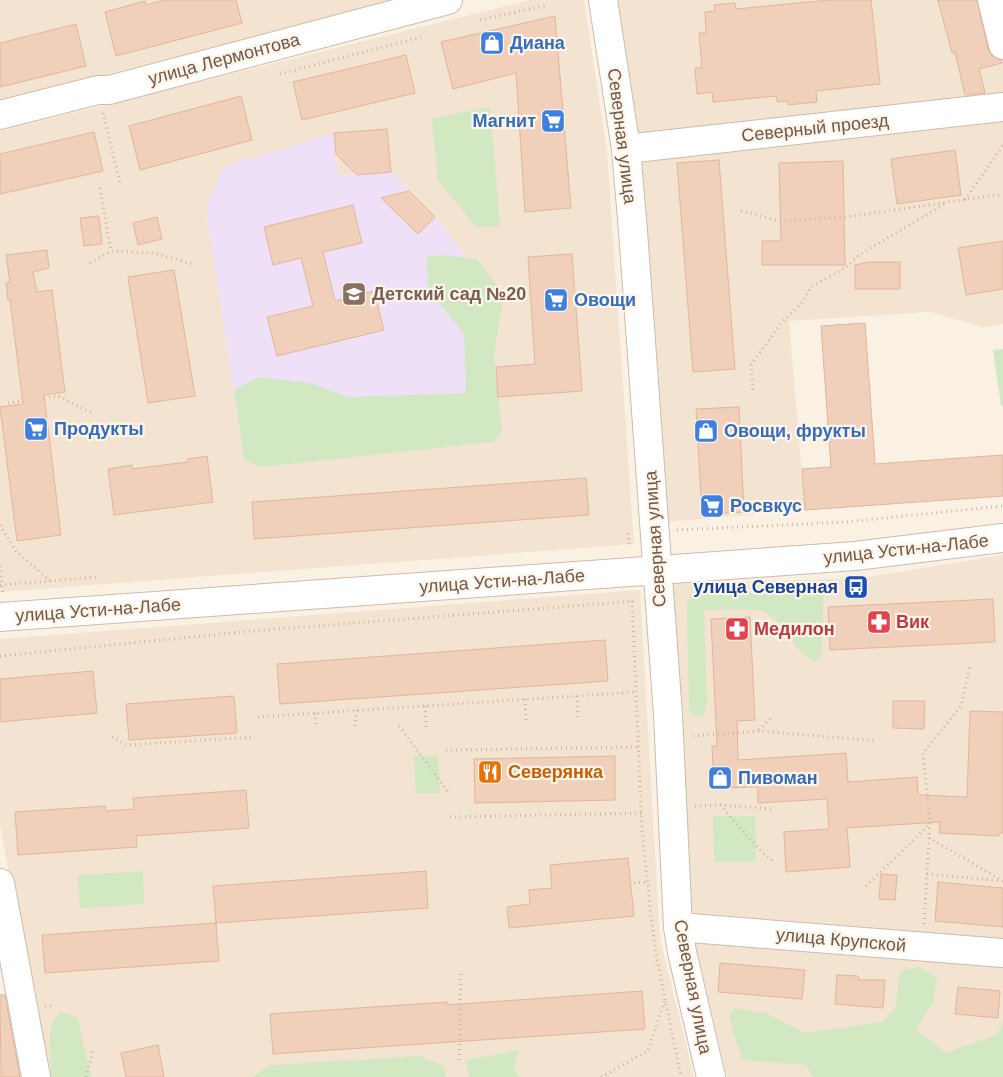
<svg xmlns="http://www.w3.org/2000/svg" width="1003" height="1077" font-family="Helvetica,sans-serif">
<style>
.residential{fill:#f3e3d1;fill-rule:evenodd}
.education{fill:#eee0f7}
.green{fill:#d2e8c2}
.building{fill:#f0cfbb;stroke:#e2b59c}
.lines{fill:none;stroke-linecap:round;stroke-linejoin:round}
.minor-casing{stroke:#cebbad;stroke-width:30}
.path{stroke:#d4b29f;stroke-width:3;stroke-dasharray:1 4;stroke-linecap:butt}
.minor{stroke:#fff;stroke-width:28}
.labels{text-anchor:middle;stroke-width:4.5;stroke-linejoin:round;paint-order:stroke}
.shop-label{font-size:18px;font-weight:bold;fill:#366cbe;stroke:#fef5e9;text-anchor:start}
.street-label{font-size:18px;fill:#72574a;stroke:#fef5e9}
.education-label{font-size:18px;font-weight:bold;fill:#785e54;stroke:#fef5e9;text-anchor:start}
.transit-label{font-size:18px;font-weight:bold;fill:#164399;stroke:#fef5e9;text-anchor:end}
.health-label{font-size:18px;font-weight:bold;fill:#be3a42;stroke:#fef5e9;text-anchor:start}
.food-label{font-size:18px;font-weight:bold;fill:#c56008;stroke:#fef5e9;text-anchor:start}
</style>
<rect width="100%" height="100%" fill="#fbf1e3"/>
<path class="residential" d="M0,0h402l-402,101z
M530,0h54l23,152 27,392 -634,48v-461zM334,134l4,42 53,-4 44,45 54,68 9,112 -254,62 -38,-252 7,-15z
M613,0h390v98l-368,36z
M1003,114v210l-20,3 -53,-15 -141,9 16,189 -140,12 -25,-362z
M1003,555v385l-314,-27 -18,-329 190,-6z
M640,590l20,349 34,138h-248l-2,-11 -138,11h-259l-47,-252v-186z
M695,942l308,25v110h-276z"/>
<path class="education" d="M334,133l4,43 53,-4 44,45 54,69 5,69 8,77 -258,27 -38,-252 18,-40z"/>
<path class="green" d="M490,107l10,119 -24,1 -38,-47 -6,-62z
M440,255l36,4 28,34 -10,62 8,77 -9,10 -233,25 -16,-8 -10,-69 25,-13 51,6 37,14 119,-4 -2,-59 -36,-45 -1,-32z
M1003,349v56l-2,1 -8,-56z
M818,584l6,7 -3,66 -6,5c-23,-11 -32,-43 -53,-51 -9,-3 -46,-1 -58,-1l3,91 -3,15 -11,-2 -4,-3 -2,-109 9,-13 12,-4 19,1 27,8 17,-1 10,-6z
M438,755l2,38h-24l-2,-37z
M713,816h42l1,46h-42z
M143,871l1,33 -64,4 -2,-33z
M919,967l18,11 -4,24 -17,27 30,24 52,-19 5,-13v56h-190l-7,-12 -64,-5 -13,-44 5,-8 32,5 39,20 77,-11 13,-14 5,-37z
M60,1012l17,5 14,60h-40c0,-19 -7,-51 9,-65z
M519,1050l-5,18 5,9h-50l-3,-17z
M420,1056l24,10 2,11h-194l18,-12z"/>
<path class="building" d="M164,0h72l6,23 -126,33 -11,-44 40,-11 1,4z
M829,0h42l9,84 -64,7 1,11 -29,3v-4l-11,1 -1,-6 -63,6 -1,-10 -15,2 -2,-26h7l-3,-35h7l-1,-21 10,-1 -1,-6 21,-2 1,6z
M938,0h39l11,49 4,7 9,4 1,3 -23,6 6,24 -20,2 -10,-43 -3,1z
M555,16l16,192 -46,4 -9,-139 -63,16 -12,-47z
M76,24l10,42 -86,21v-44z
M406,55l9,38 -113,27 -9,-38z
M241,96l11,44 -112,30 -11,-44z
M387,129l4,43 -34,3 -21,-21 -2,-21z
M94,132l9,39 -103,23v-40z
M955,150l6,45 -64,9 -6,-45z
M719,160l16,209 -42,3 -16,-209z
M843,161l2,104h-83v-24h19l-2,-78z
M409,191l26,26 -17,17 -37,-36z
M353,205l9,38 -39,9 12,49 39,-10 10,39 -107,26 -10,-39 46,-11 -12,-48 -28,7 -9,-38z
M99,216l3,28 -18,2 -4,-28z
M157,217l5,22 -24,6 -5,-22z
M1003,241v48l-37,6 -8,-47z
M47,250l2,18 -16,4 4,20 15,-2 13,102 -21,3 17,140 -44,6 -17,-134 23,-3 -13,-104h-2l-2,-17 4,-1 -4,-27z
M572,254l10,137 -84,6 -2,-30 39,-3 -7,-107z
M869,262h31v27h-45v-24z
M174,270l21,126 -47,7 -20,-126z
M865,323l10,141 128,-9v41l-198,14 -3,-41 29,-2 -10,-141z
M739,407l5,105 -42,2 -6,-105z
M207,456l6,46 -99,13 -6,-46 24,-4v4l56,-7v-3z
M586,478l3,37 -335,24 -2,-37z
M993,599l2,43 -165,8 -2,-43z
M750,617l5,103 -18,1 1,39 108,-7 2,29 69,-5 1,18 49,2 3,-86 33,1v121h-4v3l-60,-3 1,-11 -93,6 3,39 -64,5 -2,-40 45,-3 -2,-30 -69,4v-16l-44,1 -2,-42h5l-6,-127z
M605,640l3,41 -328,23 -3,-40z
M93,671l4,42 -97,9v-43z
M234,696l3,37 -108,7 -3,-36z
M893,701h32l-1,28 -31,-1z
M615,756v44l-140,3 -1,-44z
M246,790l3,38 -113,8 1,11 -119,8 -3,-43 90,-6 1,5 28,-2 -1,-11z
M628,858l6,58 -125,12 -2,-21 23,-3 -1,-14 23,-2 -2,-23z
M426,871l2,37 -212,15 -3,-37z
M881,874l16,1 -2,25 -16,-1z
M938,882l65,6v39l-68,-6z
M216,923l3,38 -174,12 -3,-38z
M720,963l85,7 -3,29 -84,-7z
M837,975l21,1 1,4h26l-2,28 -48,-4z
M958,987l42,4 -2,27 -43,-4z
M642,991l3,38 -372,25 -3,-40 177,-12v3z
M0,995h5l15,82h-19z
M158,1045l6,32h-38l-5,-24z"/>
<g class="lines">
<defs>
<path id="minor" d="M603,0l23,149 7,82 35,484 10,212 4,25 29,125
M992,0l11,45
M0,115l98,-25h11l339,-90
M626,149l377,-42
M0,617l855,-61 148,-18
M0,883l36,194
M678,927l325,26"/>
</defs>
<use href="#minor" class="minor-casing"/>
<path class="path" d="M480,20l68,-15
M280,74l141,-37
M103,113l17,70
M100,188l11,63
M965,200l38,-55
M741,211l39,10 67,-4 156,-23
M90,263l21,-12 43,2 41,12
M753,390l-2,-25 32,-44 18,-17 10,-17 34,-19 14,-13 87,-52
M44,398l14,-2 34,17
M8,403l15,-2
M0,525l16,26 34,30
M677,530l168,-8 158,-16
M629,544l-1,-11 4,-1
M0,566l3,27
M0,585l97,-8
M632,601l10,228 9,87 5,39 25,122
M0,656l252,-25 385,-30
M577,696l1,23
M525,699l1,23
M425,706l1,21
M315,713l1,13
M258,717l379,-25
M355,726l2,-16
M399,726l49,66
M759,730l12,-12
M693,736l66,-5 118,10
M112,737l15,8 128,-8
M446,750l193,-3
M720,805l40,45 14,12
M695,806l25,-1 52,4
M450,817l191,-4
M929,838l74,43
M927,874l75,7
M634,883l13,-1
M866,886l64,-62
M924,924l6,-101 -7,-70 38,-47 9,-40
M45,1006l9,-1
M459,1060l2,-89
M86,1077l7,-26
M601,1077l47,-26 17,-51"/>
<use href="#minor" class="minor"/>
</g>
<defs>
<symbol id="shop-square" viewBox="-11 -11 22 22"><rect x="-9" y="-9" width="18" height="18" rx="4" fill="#3f7fe0" stroke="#fef5e9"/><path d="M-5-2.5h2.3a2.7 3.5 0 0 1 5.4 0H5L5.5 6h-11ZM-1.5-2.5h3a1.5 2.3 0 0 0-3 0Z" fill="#fff"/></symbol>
<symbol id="supermarket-square" viewBox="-11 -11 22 22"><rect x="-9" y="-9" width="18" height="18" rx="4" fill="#3f7fe0" stroke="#fef5e9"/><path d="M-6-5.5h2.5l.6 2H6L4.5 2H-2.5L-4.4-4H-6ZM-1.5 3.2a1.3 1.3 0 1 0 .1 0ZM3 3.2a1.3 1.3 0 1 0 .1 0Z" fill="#fff"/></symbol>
<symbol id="school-square" viewBox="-11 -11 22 22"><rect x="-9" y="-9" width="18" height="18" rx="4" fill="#8d6e63" stroke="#fef5e9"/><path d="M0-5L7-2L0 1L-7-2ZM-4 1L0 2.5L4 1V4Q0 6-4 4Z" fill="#fff"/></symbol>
<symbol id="bus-square" viewBox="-11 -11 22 22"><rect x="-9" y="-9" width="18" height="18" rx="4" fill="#1a4fb4" stroke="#fef5e9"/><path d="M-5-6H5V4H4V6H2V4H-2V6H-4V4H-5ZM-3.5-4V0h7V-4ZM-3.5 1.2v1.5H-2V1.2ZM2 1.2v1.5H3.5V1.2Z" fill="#fff"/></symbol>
<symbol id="pharmacy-square" viewBox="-11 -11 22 22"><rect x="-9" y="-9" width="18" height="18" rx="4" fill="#e0444e" stroke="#fef5e9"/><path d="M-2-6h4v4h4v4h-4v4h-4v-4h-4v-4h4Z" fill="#fff"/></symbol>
<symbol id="restaurant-square" viewBox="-11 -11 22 22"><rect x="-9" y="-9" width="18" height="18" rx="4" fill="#e8710a" stroke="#fef5e9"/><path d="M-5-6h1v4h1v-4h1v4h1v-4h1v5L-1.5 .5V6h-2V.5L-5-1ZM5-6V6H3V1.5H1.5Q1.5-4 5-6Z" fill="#fff"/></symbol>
</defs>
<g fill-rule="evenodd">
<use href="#shop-square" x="478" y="29" width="28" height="28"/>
<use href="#supermarket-square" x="539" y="107" width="28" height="28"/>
<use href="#school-square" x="340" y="280" width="28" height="28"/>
<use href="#supermarket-square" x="542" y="286" width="28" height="28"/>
<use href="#supermarket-square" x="22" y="415" width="28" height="28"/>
<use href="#shop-square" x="692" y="417" width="28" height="28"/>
<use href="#supermarket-square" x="698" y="492" width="28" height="28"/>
<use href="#bus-square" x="842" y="573" width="28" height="28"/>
<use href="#pharmacy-square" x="865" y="608" width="28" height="28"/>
<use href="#pharmacy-square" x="723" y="615" width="28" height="28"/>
<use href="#restaurant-square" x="476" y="758" width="28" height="28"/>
<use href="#shop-square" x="706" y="764" width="28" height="28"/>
</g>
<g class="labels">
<g class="shop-label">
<text x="510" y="49">Диана</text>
<text x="536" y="127" text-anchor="end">Магнит</text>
<text x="574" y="306">Овощи</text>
<text x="54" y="435">Продукты</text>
<text x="724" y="437">Овощи, фрукты</text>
<text x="730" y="512">Росвкус</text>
<text x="738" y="784">Пивоман</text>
</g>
<g class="street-label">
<text transform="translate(224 59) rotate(-15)" y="6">улица Лермонтова</text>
<text transform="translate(815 128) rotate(-6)" y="6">Северный проезд</text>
<text transform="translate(622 136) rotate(83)" y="6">Северная улица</text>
<text transform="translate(655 539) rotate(-94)" y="6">Северная улица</text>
<text transform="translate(906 549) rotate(-6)" y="6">улица Усти-на-Лабе</text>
<text transform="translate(502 581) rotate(-4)" y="6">улица Усти-на-Лабе</text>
<text transform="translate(98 610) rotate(-4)" y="6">улица Усти-на-Лабе</text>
<text transform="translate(841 940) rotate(5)" y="6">улица Крупской</text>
<text transform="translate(693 987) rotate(79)" y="6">Северная улица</text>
</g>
<g class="education-label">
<text x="372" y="300">Детский сад №20</text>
</g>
<g class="transit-label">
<text x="838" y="593">улица Северная</text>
</g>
<g class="health-label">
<text x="896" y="628">Вик</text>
<text x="754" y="635">Медилон</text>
</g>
<g class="food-label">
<text x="508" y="778">Северянка</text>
</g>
</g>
</svg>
